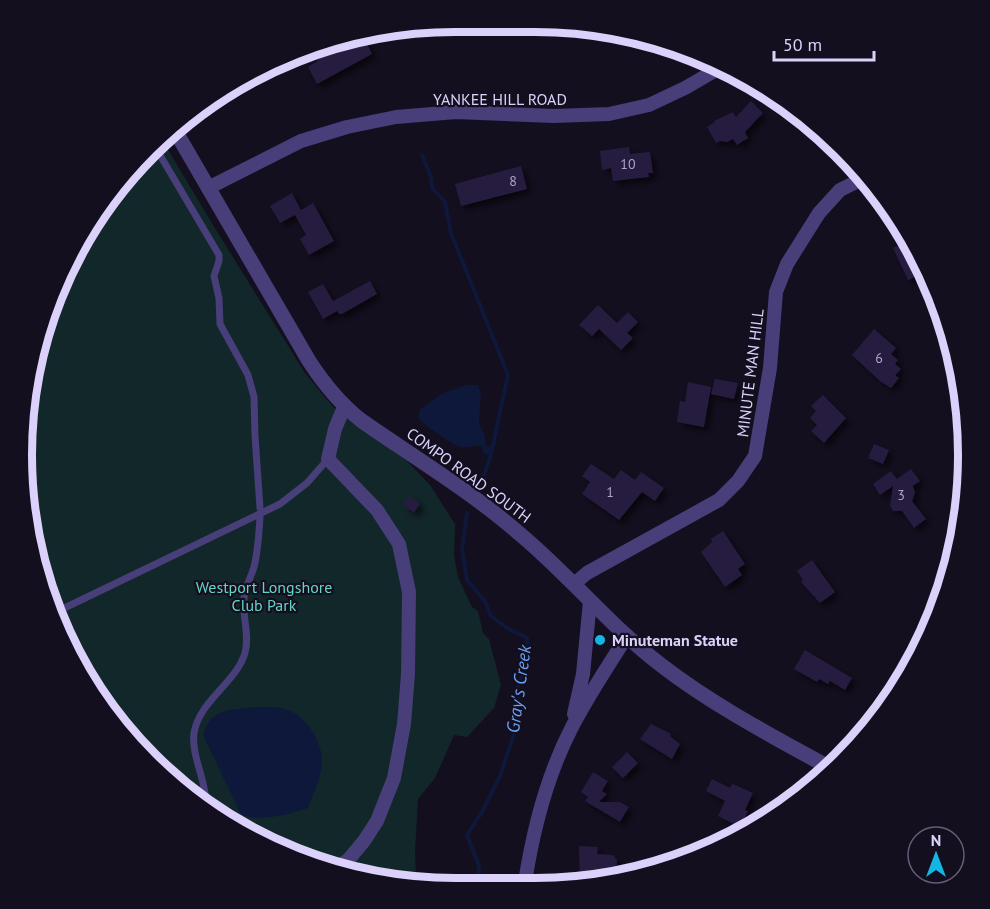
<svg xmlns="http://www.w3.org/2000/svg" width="990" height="909" font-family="'PT Sans',sans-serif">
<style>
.green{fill:#122729}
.water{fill:#0d183a}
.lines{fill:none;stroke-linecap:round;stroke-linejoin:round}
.stream{stroke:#0d183a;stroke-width:4}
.building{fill:#271c3f;filter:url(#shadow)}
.service{stroke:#473e7a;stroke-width:7}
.minor{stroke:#473e7a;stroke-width:14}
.tertiary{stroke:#473e7a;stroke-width:15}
.poi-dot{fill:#14b6e4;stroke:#140f1f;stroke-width:2}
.labels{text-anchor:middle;stroke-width:4.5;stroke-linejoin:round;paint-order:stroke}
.number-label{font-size:14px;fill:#aea4cc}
.street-label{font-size:16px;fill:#dbd1fb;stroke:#140f1f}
.park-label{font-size:16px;fill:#64d4c6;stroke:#140f1f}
.poi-label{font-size:16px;font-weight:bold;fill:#dbd1fb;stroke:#140f1f;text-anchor:start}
.water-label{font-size:18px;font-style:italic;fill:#68a1f2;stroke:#140f1f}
.rim{fill:none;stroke:#dbd1fb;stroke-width:8}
</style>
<defs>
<filter id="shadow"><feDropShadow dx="4.5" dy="4.5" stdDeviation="3" flood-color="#0009"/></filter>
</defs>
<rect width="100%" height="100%" fill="#140f1f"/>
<path class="green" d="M161,138l55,92 89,143 29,35 72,52 24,25 25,39 -1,31 4,22 14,30 6,4 5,22 6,6 12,46 -7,23 -27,29 -13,-2 -19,43 -17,21 -3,51 1,34h-18l-83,-19 -78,-35 -89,-69 -54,-65 -40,-75 -25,-82 -7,-113 14,-83 30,-81 62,-93z"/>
<path class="water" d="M466,385h12l3,9 -2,30 5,9 2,13 6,1 -1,7 -6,1 -4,-9c-7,-1 -13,2 -20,1 -6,0 -40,-24 -43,-29l2,-9 23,-16z
M255,707c10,0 22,-1 33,3 19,7 35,33 34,53 -1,15 -9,31 -14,45 -18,6 -50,15 -67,6l-38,-79c8,-28 27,-24 52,-28z"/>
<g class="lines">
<path class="stream" d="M422,155l9,22 1,11 13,14 6,31 57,142 -17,79 -11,34
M467,513l-5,36 5,31 18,21 6,15 16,12 20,10v25l-11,29 5,15 -3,15 -18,54 -18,36 -15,23 12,31 -1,17"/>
</g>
<path class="building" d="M363,36l9,18 -55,30 -9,-17 10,-6 -7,-12 15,-5 5,8z
M751,101l12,12 -18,19 3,6 -11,7 -4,-6 -6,3 -7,-1 -4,2 -9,-16 8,-5 -1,-1 19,-9 3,5z
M629,147l1,7 20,-2 3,21h-5l1,4 -36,4 -2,-13 -9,2 -2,-19z
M521,166l6,23 -66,17 -6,-22z
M292,193l9,17 12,-7 21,38 -25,14 -9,-16 6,-4 -11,-20 -15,8 -10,-17z
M910,240l13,24 -2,1 3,8 -16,7 -15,-32z
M370,281l7,13 -35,20h-3l-2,-3 -14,8 -15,-27 15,-8 10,17z
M598,305l19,18 11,-11 10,10 -11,11 6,5 -12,12 -22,-21 -7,7 -13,-11z
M874,329l22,19 -5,6 7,6 -3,4 6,5 -6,6 4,3 -8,10 -11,-7 -28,-26z
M715,379l23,4 -4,16 -23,-5z
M688,382l23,5 -7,40 -27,-5 3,-21 5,1z
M823,395l23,23 -22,25 -13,-12 6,-6 -7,-7 6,-7 -5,-5z
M874,444l15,6 -6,14 -15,-6z
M591,464l23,15 7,-9 14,10 6,-8 23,16 -9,13 -13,-9 -23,28 -37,-26 8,-12 -8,-6z
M911,469l9,12 -7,5 2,7 -3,8 14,18 -12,9 -12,-17h-9l-3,-5 3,-20 -13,9 -7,-11 18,-13 6,8z
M409,496l11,8 -6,9 -11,-8z
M723,531l22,33 -7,5 4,6 -17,12 -24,-35 11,-10 -1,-3z
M812,560l23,32 -15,11 -19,-21 2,-2 -6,-9z
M805,650l47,28 -7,12 -15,-9 -2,3 -9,-5 -2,3 -23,-13z
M651,724l20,10 -1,2 10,8 -8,15 -32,-20z
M627,752l11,11 -15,15 -11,-11z
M593,772l15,9 -6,10 5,3 -8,8h21l9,5 -9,15 -35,-21 3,-4 -7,-5z
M712,779l18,9 2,-4 3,1 18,8 -8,17 3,1 -8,16 -22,-11 7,-15 -19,-10z
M579,846l19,1 -1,7 16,1 4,5 -1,14 -7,6 -29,1z"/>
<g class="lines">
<path class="service" d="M154,145l65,110v6l-5,15 5,22 1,26 28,51 6,22 1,39 5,72
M52,614l228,-110 27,-21 21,-24
M206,805c1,-23 -15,-49 -12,-72 5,-32 42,-50 51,-80 5,-18 -3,-37 -1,-55 1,-10 7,-21 10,-31 4,-16 5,-33 6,-50"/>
<path class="minor" d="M208,188l93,-47 46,-14 49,-10 60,-5 98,4 55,-2 40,-9 36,-17 38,-22
M574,584l13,-11 132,-73 19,-19 17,-25 15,-88 6,-76 11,-28 32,-51 21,-23 26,-13
M574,714l9,-40 7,-73
M868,730l74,-129
M335,870l14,-11 15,-18 13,-20 17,-43 10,-54 4,-50 1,-82 -10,-48 -22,-34 -49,-51 7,-30 9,-22
M525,882c8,-51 23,-109 47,-155 16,-31 36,-61 55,-91"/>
<path class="tertiary" d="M173,127l136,234c15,23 31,43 53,60 53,37 110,71 159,114 49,41 89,91 140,130 53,41 113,72 171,104"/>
</g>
<circle class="poi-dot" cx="600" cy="640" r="6"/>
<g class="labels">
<g class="number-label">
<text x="628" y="169">10</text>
<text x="513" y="186">8</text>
<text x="879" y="363">6</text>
<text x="610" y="497">1</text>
<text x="901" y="500">3</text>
</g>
<g class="street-label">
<text x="500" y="105">YANKEE HILL ROAD</text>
<text transform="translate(750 373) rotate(-83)" y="6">MINUTE MAN HILL</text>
<text transform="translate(469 475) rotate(36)" y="6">COMPO ROAD SOUTH</text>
</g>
<g class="park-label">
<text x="264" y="593">Westport Longshore<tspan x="264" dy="18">Club Park</tspan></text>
</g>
<g class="poi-label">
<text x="612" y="646">Minuteman Statue</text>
</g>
<g class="water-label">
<text transform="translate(519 689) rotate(-82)" y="6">Gray's Creek</text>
</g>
</g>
<path d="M0 0H990V909H0ZM455 32H535A423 423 0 0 1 958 455V455A423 423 0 0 1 535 878H455A423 423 0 0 1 32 455V455A423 423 0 0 1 455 32Z" fill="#140f1f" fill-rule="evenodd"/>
<path class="rim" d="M455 32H535A423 423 0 0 1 958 455V455A423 423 0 0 1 535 878H455A423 423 0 0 1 32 455V455A423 423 0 0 1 455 32Z"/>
<g transform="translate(936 855)"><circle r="28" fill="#140f1f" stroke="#645d77" stroke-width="1.5"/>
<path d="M0-4.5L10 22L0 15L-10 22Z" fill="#14b6e4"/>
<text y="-9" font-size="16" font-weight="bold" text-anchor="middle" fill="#dbd1fb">N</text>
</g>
<path d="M774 51v9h100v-9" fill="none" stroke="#dbd1fb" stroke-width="3"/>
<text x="783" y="51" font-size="18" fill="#dbd1fb" stroke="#140f1f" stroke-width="4.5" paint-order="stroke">50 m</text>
</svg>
